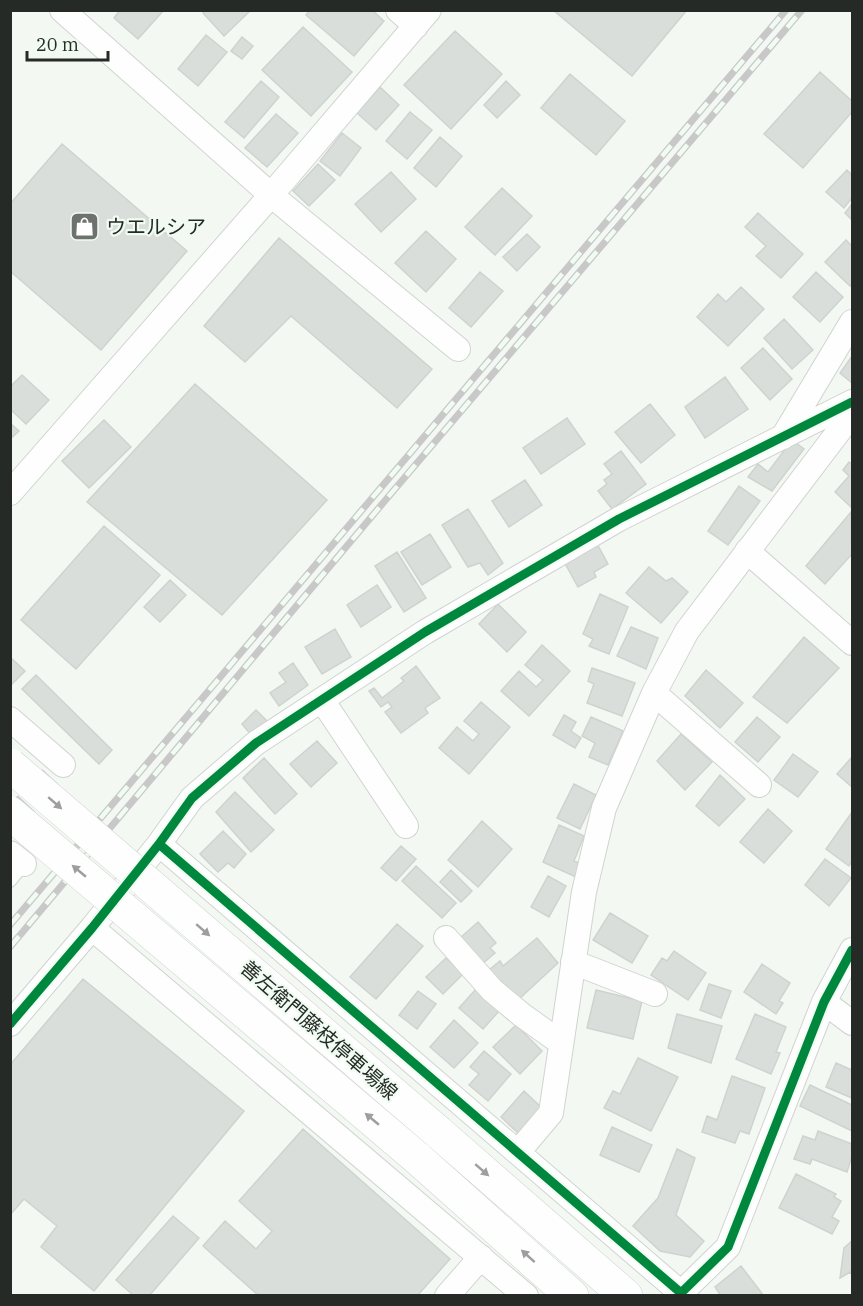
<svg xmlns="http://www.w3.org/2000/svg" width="863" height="1306" font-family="'IBM Plex Serif','Noto Sans JP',serif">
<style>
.building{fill:#dadeda;stroke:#cfd3cf;stroke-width:1.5}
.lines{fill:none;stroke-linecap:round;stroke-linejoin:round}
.minor-tunnel{stroke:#cacfca;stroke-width:24;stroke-dasharray:24 12;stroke-linecap:butt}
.service-casing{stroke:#d0d4d0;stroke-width:14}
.minor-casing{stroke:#d0d4d0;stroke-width:26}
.secondary-casing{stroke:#d0d4d0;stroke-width:34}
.service{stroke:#fdfefd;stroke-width:12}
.minor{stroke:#fdfefd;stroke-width:24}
.secondary{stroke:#fdfefd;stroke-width:33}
.rail-casing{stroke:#c8c8c8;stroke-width:7}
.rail{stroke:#f0fbf2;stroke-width:4.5;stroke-dasharray:14;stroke-linecap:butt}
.secondary-bridge-casing{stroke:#d0d4d0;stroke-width:34;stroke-linecap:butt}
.secondary-bridge{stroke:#fdfefd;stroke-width:33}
.cycleway-casing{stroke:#f0fbf2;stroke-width:13}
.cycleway{stroke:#00873e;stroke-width:9}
.oneway{fill:#9c9f9d}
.labels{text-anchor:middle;stroke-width:4.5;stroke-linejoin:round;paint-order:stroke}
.poi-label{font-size:20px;fill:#262a27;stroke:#f0fbf2;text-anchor:start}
.street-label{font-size:20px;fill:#262a27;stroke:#f0fbf2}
</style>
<rect width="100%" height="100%" fill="#f3f8f3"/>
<path class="building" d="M120,10h44l-26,29 -24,-21z
M205,10h46l-27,26 -21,-23z
M310,10h62l12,11 -30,35 -48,-41z
M553,10h134l-55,66z
M303,27l49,45 -41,44 -49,-46z
M455,31l47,43 -51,55 -47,-44z
M206,35l21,17 -29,34 -20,-17z
M242,37l11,9 -11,13 -11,-8z
M820,72l32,29v11l-49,56 -39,-34z
M570,74l55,47 -29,34 -55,-47z
M261,81l18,16 -35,41 -19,-16z
M506,81l14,14 -23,23 -13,-13z
M380,87l19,18 -23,25 -19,-17z
M410,112l22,18 -25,29 -21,-18z
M276,114l22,19 -31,34 -22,-19z
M342,133l19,15 -21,28 -20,-15z
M440,137l22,19 -26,31 -22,-19z
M62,144l125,107 -86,99 -91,-79v-67z
M318,164l17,16 -26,26 -16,-15z
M847,170l5,5v23l-8,10 -18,-16z
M391,172l25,27 -35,33 -26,-28z
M502,188l30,28 -37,39 -30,-28z
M852,204v16l-7,-7z
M758,213l45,41 -22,24 -25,-22 10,-10 -21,-19z
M426,231l30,28 -30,33 -31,-29z
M527,234l13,13 -23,24 -14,-14z
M279,238l153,131 -35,39 -106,-92 -46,46 -41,-36z
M846,240l6,6v37l-2,3 -25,-24z
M480,272l23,19 -32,36 -22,-19z
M816,272l27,25 -23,25 -27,-25z
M741,287l23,22 -36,37 -31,-29 21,-23 8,8z
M784,319l29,31 -21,19 -28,-31z
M763,348l29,31 -22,21 -29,-32z
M852,356v27l-12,-10z
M22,375l27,25 -23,24 -16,-15v-22z
M725,377l23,32 -43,29 -20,-31z
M195,384l132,116 -105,115 -135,-113z
M650,404l25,31 -34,28 -26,-31z
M567,418l18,26 -44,30 -18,-26z
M104,420l27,27 -42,41 -27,-27z
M10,423l9,8 -9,8z
M792,440l12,9 -32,42 -24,-14 10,-13 10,8z
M621,451l25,33 -34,25 -14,-18 9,-7 -3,-4 8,-6 -8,-10z
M849,462l3,2v44l-17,-16 14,-16 -6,-6z
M525,480l17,25 -33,22 -17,-26z
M739,486l21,15 -32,44 -20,-14z
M468,509l35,54 -15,12 -8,-12 -12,4 -26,-42z
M851,512l1,42 -27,30 -19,-18z
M104,526l56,49 -84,94 -55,-49z
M430,534l21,33 -29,18 -21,-33z
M595,540l13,24 -14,8 2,5 -18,10 -16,-29z
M397,552l29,46 -22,14 -29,-46z
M649,567l17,14 6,-3 16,14 -27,31 -35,-30z
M170,580l16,15 -26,27 -16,-15z
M377,585l14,22 -30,20 -14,-22z
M600,594l28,13 -19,47 -20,-8 4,-7 -10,-5z
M498,604l28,28 -19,20 -28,-28z
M631,627l27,11 -12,31 -29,-13z
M335,629l16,28 -29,17 -17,-27z
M804,637l35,31 -52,55 -34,-26z
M542,645l28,26 -41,45 -28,-25 18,-20 17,16 7,-7 -18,-15z
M10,657l15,14 -15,15z
M293,663l15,22 -29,21 -9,-13 16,-11 -7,-9z
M416,666l24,32 -15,10 3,5 -27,20 -16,-21 7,-5 -4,-5 -7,5 -12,-16 5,-3 8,10 22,-17 -3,-3z
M592,668l43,15 -13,33 -35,-13 7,-19 -6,-3z
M706,670l37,33 -23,25 -35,-32z
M36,675l76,75 -13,14 -77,-75z
M481,702l29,25 -41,47 -30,-26 18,-21 16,14 6,-7 -15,-13z
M256,710l11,11 -15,15 -10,-12z
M564,715l12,7 -5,9 10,7 -6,10 -22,-13z
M591,717l32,14 -15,34 -19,-8 6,-14 -13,-7z
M757,717l23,20 -22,25 -23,-20z
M681,734l31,28 -27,28 -28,-29z
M317,741l20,22 -26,24 -21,-23z
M793,754l25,18 -20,25 -24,-17z
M852,757v30l-15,-13z
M264,758l33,36 -22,20 -32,-36z
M720,775l25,24 -26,27 -23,-20z
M574,784l22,11 -16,34 -23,-11z
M235,792l39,38 -23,22 -35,-40z
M768,809l24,22 -28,32 -24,-21z
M852,812v49l-3,5 -23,-17z
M482,821l30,28 -34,38 -30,-27z
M559,825l25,11 -10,25 7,3 -5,13 -33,-15z
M223,831l23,23 -12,14 -6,-5 -10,9 -18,-18z
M401,846l15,13 -20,22 -15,-13z
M825,859l26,19 -22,28 -24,-21z
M416,866l40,37 -14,15 -40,-37z
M451,870l21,21 -11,11 -21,-20z
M548,876l18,10 -17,31 -18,-10z
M610,913l38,23 -16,27 -39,-23z
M478,922l18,21 -6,5 5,5 -14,12 -22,-26z
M397,924l26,22 -47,53 -26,-22z
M537,938l21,25 -40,37 -29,-30 11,-9 3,5z
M674,951l32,22 -18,27 -37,-25 11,-17 5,3z
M446,958l17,16 -20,20 -17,-17z
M762,964l28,19 -11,18 4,2 -7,11 -32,-22z
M83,979l161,132 -150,180 -53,-44 16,-21 -33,-27 -14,16v-150z
M709,984l22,7 -10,27 -21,-8z
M476,989l24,21 -17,19 -24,-21z
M596,990l46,11 -9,38 -46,-11z
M418,991l18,13 -19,25 -18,-14z
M677,1014l45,12 -11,37 -43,-15z
M755,1014l31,13 -10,25 4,1 -9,21 -35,-15z
M454,1020l24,23 -24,25 -24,-21z
M516,1025l26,26 -22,23 -27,-27z
M484,1051l27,23 -23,27 -19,-16 10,-11 -9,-7z
M638,1058l40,19 -27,54 -47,-23 9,-17 7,3z
M836,1063l16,7v28l-26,-11z
M732,1076l33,12 -16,46 -9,-3 -5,12 -33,-11 5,-16 10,4z
M810,1085l42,20v26l-52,-25z
M524,1091l18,17 -23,26 -18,-17z
M612,1127l40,18 -13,27 -39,-17z
M303,1129l147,130 -33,37h-158l-56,-50 22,-25 31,28 16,-18 -33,-30z
M818,1131l34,13v12l-5,16 -35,-13 -2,5 -16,-5 9,-23 12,4z
M677,1149l18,9 -19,57 28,26 -14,16 -30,-6 -27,-25 25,-28z
M796,1174l40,20 -2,3 7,4 -9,16 7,4 -7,13 -53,-26z
M173,1216l26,22 -50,58h-15l-18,-16z
M852,1241v34l-2,-3 -10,6 4,-30z
M741,1266l23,30h-43l-6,-9z"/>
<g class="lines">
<path class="minor-tunnel" d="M10,821l53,-56"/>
<defs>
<path id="service" d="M10,881l14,-17"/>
<path id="minor" d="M62,10l209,185 187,154
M398,10l18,16
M783,437l69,-115
M10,493l261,-298 158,-185
M747,551l105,92
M654,693l105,92
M322,700l84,126
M10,719l53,46
M159,844l522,449 47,-46 96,-245 28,-52
M10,853l14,11
M92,928l434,368
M446,938l46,52 30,25 39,28
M573,962l82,32
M824,1002l28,21
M10,1024l82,-96 67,-84 33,-46 64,-55 169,-111 194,-113 233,-117
M518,1152l33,-39 33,-221 20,-84 50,-115 33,-62 165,-217
M447,1296l34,-39"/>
<path id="secondary" d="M438,1132l188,164
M416,1157l156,139"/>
</defs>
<use href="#service" class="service-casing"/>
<use href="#minor" class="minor-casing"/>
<use href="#secondary" class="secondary-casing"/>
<use href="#service" class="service"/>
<use href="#minor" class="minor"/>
<use href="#secondary" class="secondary"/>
<defs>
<path id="rail" d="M10,925l776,-915
M10,947l373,-444 419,-493"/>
</defs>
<use href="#rail" class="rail-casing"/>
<use href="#rail" class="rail"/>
<defs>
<path id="secondary-bridge" d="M10,765l428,367
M10,813l406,344"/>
</defs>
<use href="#secondary-bridge" class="secondary-bridge-casing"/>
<use href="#secondary-bridge" class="secondary-bridge"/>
<defs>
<path id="cycleway" d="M159,844l522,449 47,-46 96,-245 28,-52
M10,1024l82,-96 67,-84 33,-46 64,-55 169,-111 194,-113 233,-117"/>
</defs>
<use href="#cycleway" class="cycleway-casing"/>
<use href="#cycleway" class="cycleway"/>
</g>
<defs><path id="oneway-solid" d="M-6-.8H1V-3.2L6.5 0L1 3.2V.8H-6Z" transform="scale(1.5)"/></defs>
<g class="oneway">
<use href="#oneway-solid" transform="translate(55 803) rotate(41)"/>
<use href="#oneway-solid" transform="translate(79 871) rotate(-140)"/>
<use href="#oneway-solid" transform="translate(203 930) rotate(41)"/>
<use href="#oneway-solid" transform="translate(372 1119) rotate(-140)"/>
<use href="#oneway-solid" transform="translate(482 1170) rotate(41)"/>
<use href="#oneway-solid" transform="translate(528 1256) rotate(-138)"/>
</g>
<defs>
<symbol id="shop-square" viewBox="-11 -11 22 22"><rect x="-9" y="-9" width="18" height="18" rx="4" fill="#6e726e" stroke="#f0fbf2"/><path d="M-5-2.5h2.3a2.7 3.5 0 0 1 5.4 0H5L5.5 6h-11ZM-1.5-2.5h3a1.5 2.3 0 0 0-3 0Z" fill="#fff"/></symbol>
</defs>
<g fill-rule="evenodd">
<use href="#shop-square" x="68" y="210" width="33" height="33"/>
</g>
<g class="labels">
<g class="poi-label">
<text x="106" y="234">ウエルシア</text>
</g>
<g class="street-label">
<text transform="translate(319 1030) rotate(41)" y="7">善左衛門藤枝停車場線</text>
</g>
</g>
<rect width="863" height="1306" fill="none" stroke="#262a27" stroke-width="24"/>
<path d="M27 51v9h81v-9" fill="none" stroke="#262a27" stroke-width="3"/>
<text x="36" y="51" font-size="18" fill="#262a27" stroke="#f0fbf2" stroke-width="4.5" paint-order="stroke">20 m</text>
</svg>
